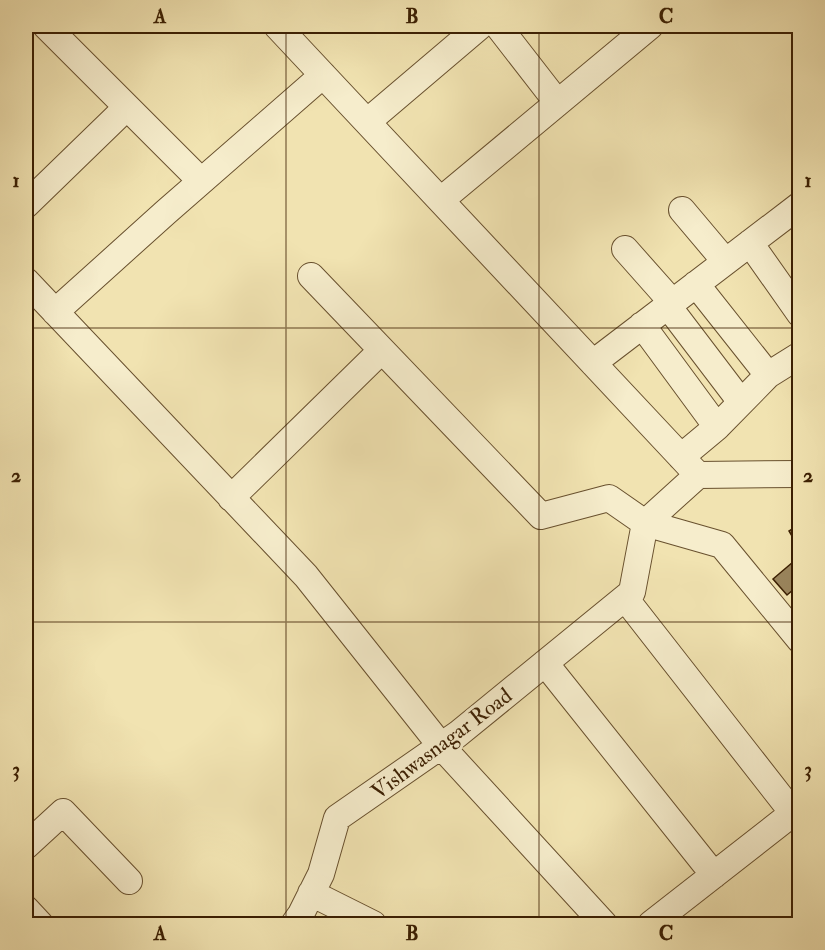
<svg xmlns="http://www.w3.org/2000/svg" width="825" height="950" font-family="'IM FELL Double Pica',serif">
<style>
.building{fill:#9a855d;stroke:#3b1f02;stroke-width:1.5}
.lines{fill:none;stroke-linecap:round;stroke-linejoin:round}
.minor-casing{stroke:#68502e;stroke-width:28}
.minor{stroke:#f6edcc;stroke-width:26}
.grid{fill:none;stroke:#3b1f02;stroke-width:1.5;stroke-opacity:0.55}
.labels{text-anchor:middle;stroke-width:6;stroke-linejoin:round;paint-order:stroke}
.street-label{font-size:22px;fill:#3b1f02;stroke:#f6edcc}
.neatline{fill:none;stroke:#3b1f02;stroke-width:2}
.grid-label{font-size:20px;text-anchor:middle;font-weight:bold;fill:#3b1f02}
</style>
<rect width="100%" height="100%" fill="#f1e3b1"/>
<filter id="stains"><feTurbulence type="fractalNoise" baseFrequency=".00333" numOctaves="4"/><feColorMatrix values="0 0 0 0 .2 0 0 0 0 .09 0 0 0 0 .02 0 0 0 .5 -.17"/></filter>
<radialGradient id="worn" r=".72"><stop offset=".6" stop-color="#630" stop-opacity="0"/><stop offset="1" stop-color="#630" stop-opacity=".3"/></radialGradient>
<path class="building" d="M800,524v24h-1l-10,-17z
M800,556v12l-3,2 3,3v11l-13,11 -14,-16z"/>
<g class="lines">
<defs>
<path id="minor" d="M46,26l155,155
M277,26l421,449
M498,26l59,76
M367,122l113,-96
M441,200l209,-174
M26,205l101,-98
M682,210l43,51
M750,243l50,71
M625,249l47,53
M311,276l230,240 68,-18 36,25 77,22 78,95
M26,281l280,295 135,170 163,178
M696,284l72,91
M668,306l73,96
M55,312l111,-100 157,-137
M642,325l75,102
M593,363l207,-158
M681,457l36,-30 51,-52 32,-20
M231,498l151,-148
M625,598l168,215 -142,111
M545,663l169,212
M26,846l37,-34 66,69
M311,893l62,31
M26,909l14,15
M294,924l7,-10 20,-40 16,-56 121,-84 174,-142 13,-69 53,-48 102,-1"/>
</defs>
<use href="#minor" class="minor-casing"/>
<use href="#minor" class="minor"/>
</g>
<path class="grid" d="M286,26v898M539,26v898M26,328h774M26,622h774"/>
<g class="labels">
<g class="street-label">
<text transform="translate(441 743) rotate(-37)" y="8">Vishwasnagar Road</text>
</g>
</g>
<rect width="825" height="950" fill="none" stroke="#f1e3b1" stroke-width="66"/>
<rect x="33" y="33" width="759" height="884" class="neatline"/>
<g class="grid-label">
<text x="160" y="23">A</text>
<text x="412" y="23">B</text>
<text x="666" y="23">C</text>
<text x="16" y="187">1</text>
<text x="808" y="187">1</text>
<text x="16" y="482">2</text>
<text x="808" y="482">2</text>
<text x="16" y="776">3</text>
<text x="808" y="776">3</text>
<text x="160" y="940">A</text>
<text x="412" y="940">B</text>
<text x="666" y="940">C</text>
</g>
<rect width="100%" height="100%" filter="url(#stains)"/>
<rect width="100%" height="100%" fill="url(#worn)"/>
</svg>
